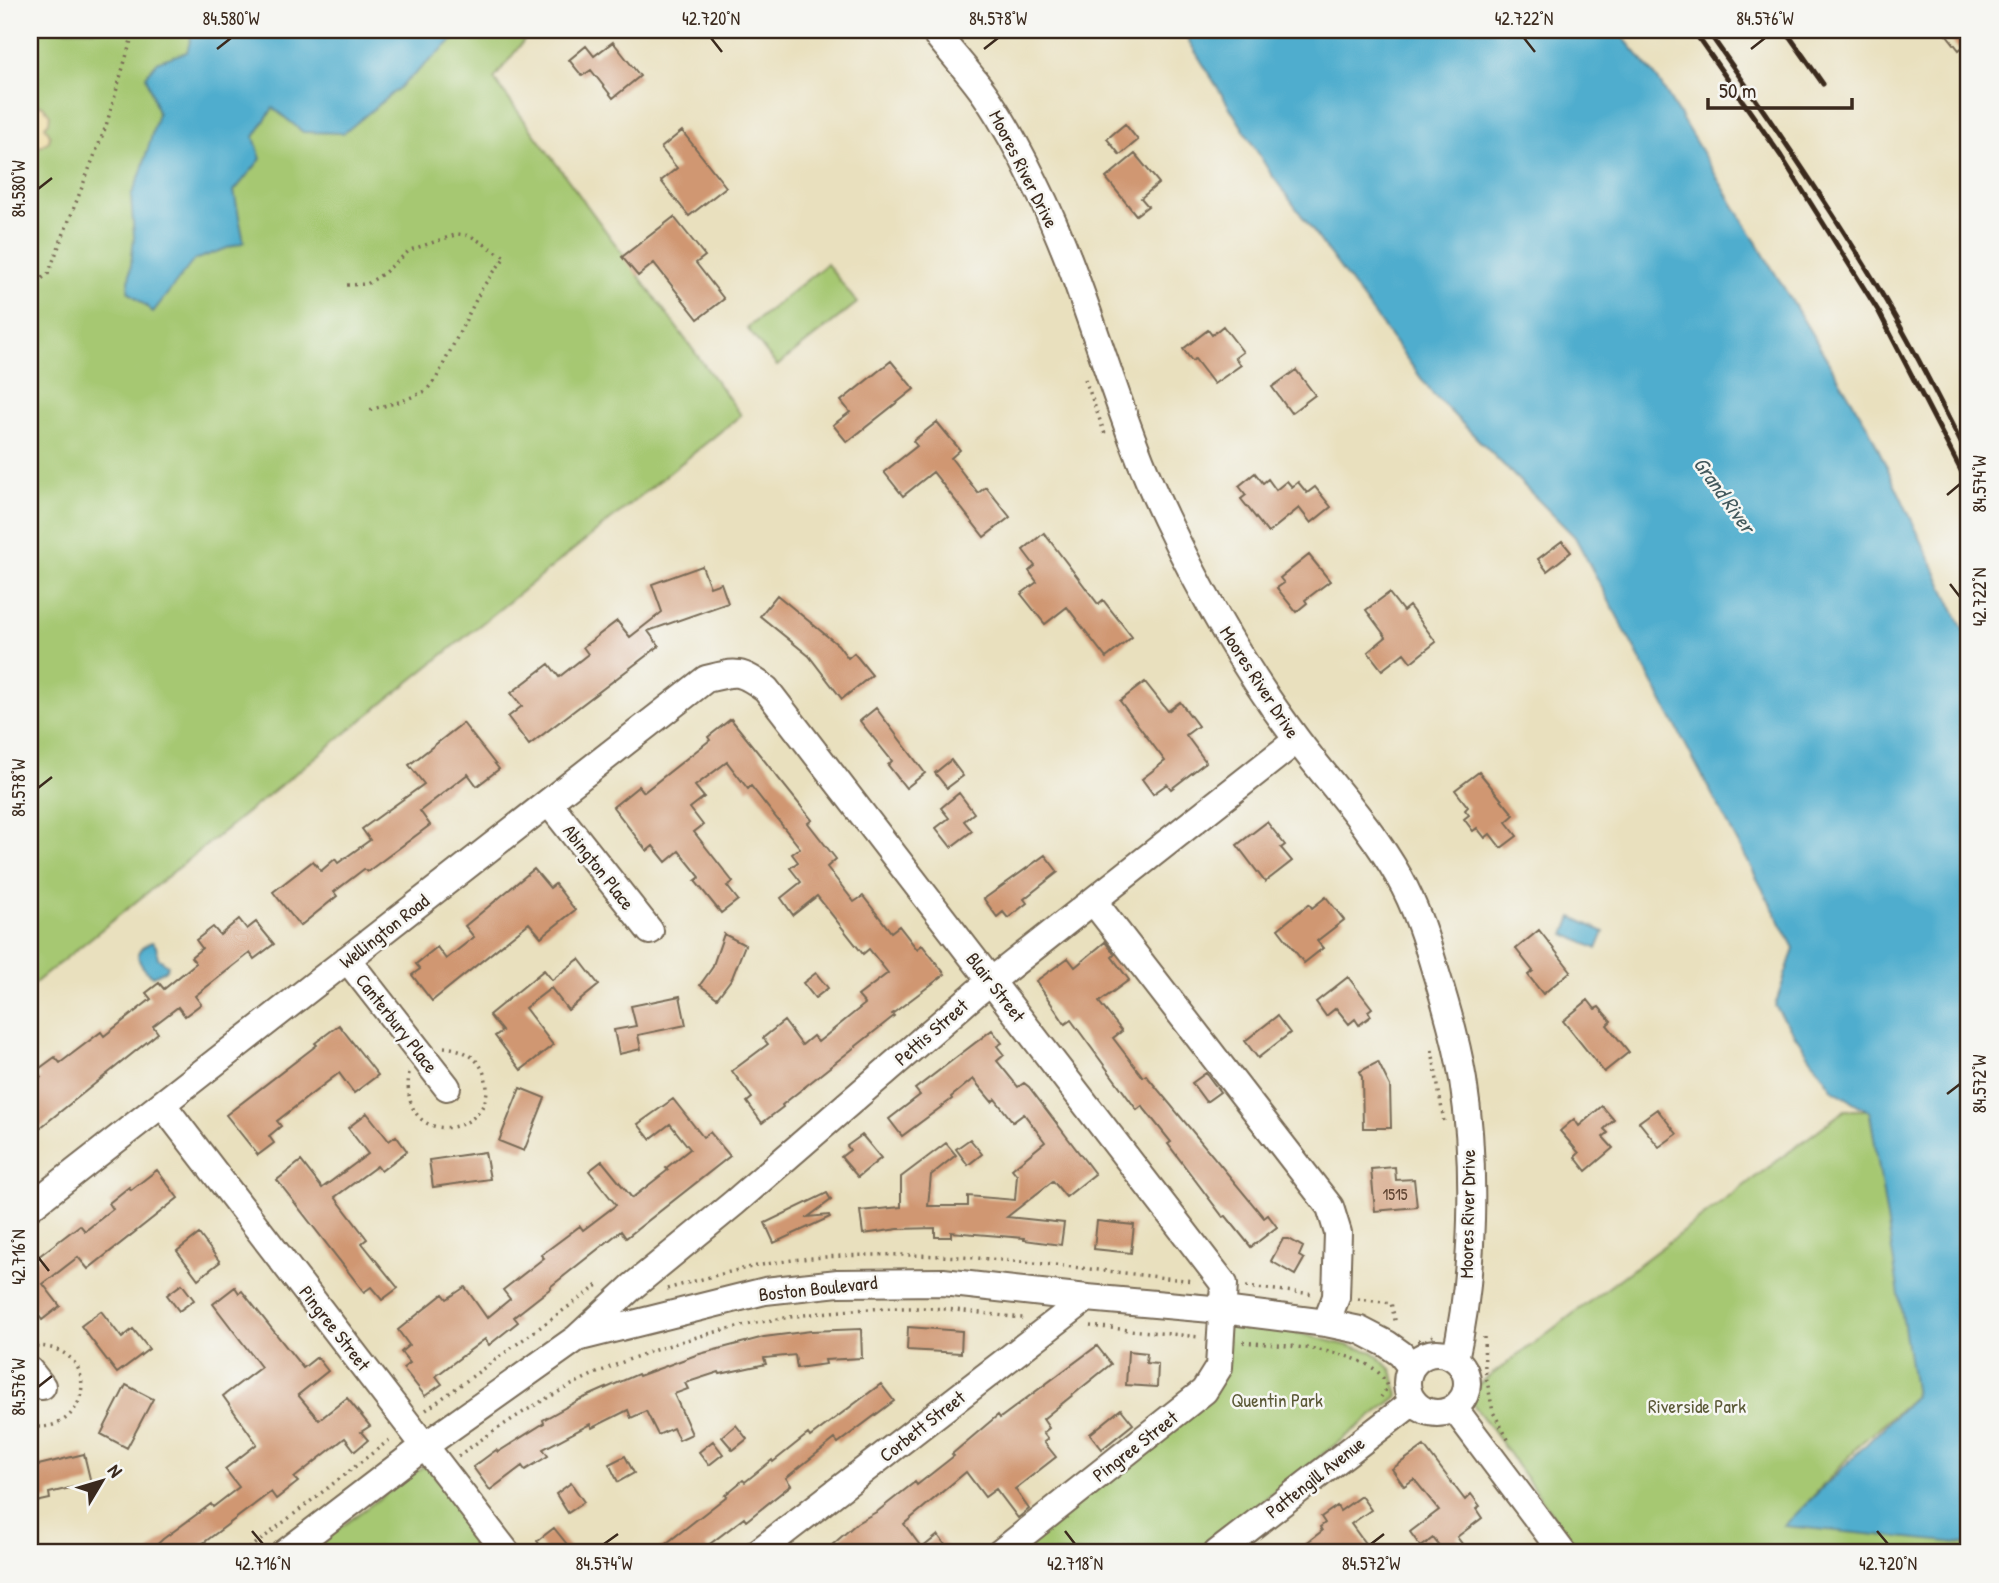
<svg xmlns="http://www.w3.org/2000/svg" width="1999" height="1583" font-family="'Patrick Hand',sans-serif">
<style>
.green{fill:#a6c872;stroke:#707948;stroke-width:2}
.sand{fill:#eeda9e;stroke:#94825e;stroke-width:2}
.water{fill:#50adce;stroke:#466c76;stroke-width:2}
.building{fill:#d09772}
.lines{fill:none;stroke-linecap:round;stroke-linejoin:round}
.minor-casing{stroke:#786a56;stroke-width:30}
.path{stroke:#786a56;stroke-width:3.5;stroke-dasharray:2 5;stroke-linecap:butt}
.minor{stroke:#fff;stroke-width:26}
.rail{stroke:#3b2a1e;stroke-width:5}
.ticks{fill:none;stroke:#3b2a1e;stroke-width:2.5}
.labels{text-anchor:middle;stroke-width:5;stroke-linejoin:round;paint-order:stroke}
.number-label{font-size:16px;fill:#604533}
.street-label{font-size:19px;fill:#3b2a1e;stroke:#f6f6f2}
.park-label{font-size:19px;fill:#5b5937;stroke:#f6f6f2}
.water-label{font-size:21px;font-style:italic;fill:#42585c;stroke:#f6f6f2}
.neatline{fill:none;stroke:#3b2a1e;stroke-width:2.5}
.ticks-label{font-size:18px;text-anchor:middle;fill:#3b2a1e}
</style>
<rect width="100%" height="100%" fill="#f6f6f2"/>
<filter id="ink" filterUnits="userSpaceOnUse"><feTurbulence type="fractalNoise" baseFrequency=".0143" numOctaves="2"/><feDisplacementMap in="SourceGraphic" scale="14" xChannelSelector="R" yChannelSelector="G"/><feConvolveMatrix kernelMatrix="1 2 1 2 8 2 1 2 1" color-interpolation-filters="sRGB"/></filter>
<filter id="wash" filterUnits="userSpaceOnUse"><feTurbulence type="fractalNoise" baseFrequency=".00686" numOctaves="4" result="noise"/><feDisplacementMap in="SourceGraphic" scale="28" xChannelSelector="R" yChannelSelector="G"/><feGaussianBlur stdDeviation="1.57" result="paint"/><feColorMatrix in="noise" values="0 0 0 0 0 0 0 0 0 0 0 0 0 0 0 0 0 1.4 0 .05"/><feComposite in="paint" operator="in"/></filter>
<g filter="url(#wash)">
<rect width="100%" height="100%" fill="#e9e0be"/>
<path class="green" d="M30,30h502l-38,49 247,336 -711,572z
M827,264l30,39 -80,63 -30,-38z
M1845,1110h24l33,174 13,112 -55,48 -69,77 97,11 81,13v8h-389l-114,-159z
M1223,1314l150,38 19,18 6,26 -203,157h-199l202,-157z
M425,1465l81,88h-201z"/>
<path class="sand" d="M32,103l11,3 7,9 -1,7 -4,4 5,9 -1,6 -7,5 -12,2v-43z"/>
<path class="water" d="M193,30h271l-65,58 -55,45 -41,-1 -30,-24 -19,29 7,22 -27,32 10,51 -50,18 -41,52 -25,-21 6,-54 -3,-41 10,-23 17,-60 -12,-37 12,-15 29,-9z
M1182,30h435l40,48 211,349 101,215v902l-185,-18 131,-130 -45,-284 -37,-22 -58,-84 19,-58 -219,-411 -143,-144 -161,-219z
M1572,917l32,15 -7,17 -32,-15z
M152,942l4,4 2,12 10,7 -2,5 -13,6c-15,-10 -23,-25 -1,-34z"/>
<g id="blocks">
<path class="building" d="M1943,30h26v12l-10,8z
M613,42l27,34 -27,22 -22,-28 -9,6 -13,-16 17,-14 8,10z
M1125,124l13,16 -18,15 -13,-16z
M682,131l44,56 -37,29 -28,-35 16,-13 -16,-20z
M1135,154l24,29 -18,15 7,8 -12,9 -30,-37z
M674,217l31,39 -9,7 28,36 -26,20 -44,-56 -16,13 -16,-19z
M1223,326l20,26 -8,6 6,7 -27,19 -19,-25 -3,2 -9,-12 25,-19 4,5z
M891,361l23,28 -67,53 -14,-17 17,-13 -9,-11z
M1296,370l19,25 -24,18 -19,-26z
M937,422l23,28 -9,8 27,35 8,-6 24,30 -26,20 -51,-65 -30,24 -19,-24 33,-26 -4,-5z
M1255,473l8,10 5,-4 8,11 11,-9 5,6 6,-5 9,11 8,-6 16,20 -20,16 -12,-15 -31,25 -27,-34 5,-4 -7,-9z
M1044,533l54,71 5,-4 29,37 -26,21 -39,-51 -22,17 -24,-30 16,-12 -8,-11 6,-5 -12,-16z
M1562,541l9,11 -24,19 -9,-12z
M1309,555l21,26 -25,19 2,3 -11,9 -19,-24 7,-5 -4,-5z
M702,566l8,21 11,-4 7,20 -80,28 11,15 -130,99 -21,-28 14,-11 -11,-13 38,-29 10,13 29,-23 -5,-7 34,-26 13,16 32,-25 -10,-28z
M1389,593l14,18 6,-5 27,36 -25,20 -7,-9 -22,17 -14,-18 18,-15 -20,-27z
M777,595l61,50 10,13 6,-5 18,22 -30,24 -33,-43 -49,-40z
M1145,682l23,29 12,-9 18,24 -12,9 20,27 -35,27 -4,-5 -14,10 -11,-15 23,-18 -45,-60z
M876,708l49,65 -19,15 -18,-23 4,-4 -32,-40z
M731,719l81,101 -4,3 28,36 -9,8 27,35 9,-6 28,36 8,-6 18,23 5,-4 23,29 -53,40 2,2 -112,89 1,2 -21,16 -15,-21 5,-4 -20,-27 36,-27 -5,-6 21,-17 18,24 11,-9 5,6 47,-38 -7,-8 30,-23 -19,-24 -6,5 -46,-58 -24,19 -12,-17 20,-16 -11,-14 8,-6 -6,-8 8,-6 -49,-62 -3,3 -21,-27 -32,24 9,11 -14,11 13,17 -9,7 39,50 -6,4 11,14 -17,13 -26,-32 5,-4 -21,-26 -13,11 -13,-16 -6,5 -34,-44 26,-21 5,6 66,-52 -2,-3z
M463,723l36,46 -22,17 -9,-12 -48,37 10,14 -63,47 -3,-3 -30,23 3,4 -37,30 -27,-34 40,-31 8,10 14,-12 3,4 32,-23 -8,-11 62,-45 -15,-19z
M951,760l12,16 -16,12 -12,-15z
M1479,772l35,43 -8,7 11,14 -16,12 -11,-14 -5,4 -8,-10 -4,3 -9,-12 5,-4 -4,-5 3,-3 -13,-17z
M959,793l15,20 -10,8 8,10 -21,16 -15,-19 13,-10 -8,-10z
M1267,822l18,23 -4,3 11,13 -27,21 -28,-37z
M1045,855l13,17 -34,27 3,4 -19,15 -5,-6 -6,5 -13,-18z
M534,869l16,19 5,-4 20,26 -34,27 -12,-14 -97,78 -20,-26 8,-6 -4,-5 21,-17 9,12 28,-22 -9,-11z
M1326,897l18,23 -27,21 6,7 -19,15 -26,-34 31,-25 3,4z
M239,919l8,10 9,-7 18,22 -20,15 -4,-6 -55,43 6,8 -16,12 -7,-9 -25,19 5,7 -128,103v-50l11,-9 -5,-6 19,-14 5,6 41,-31 3,4 47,-37 -5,-6 13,-10 5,6 32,-26 -5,-6 11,-9 -6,-8 17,-13 7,8z
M1539,930l32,41 -28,23 -15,-19 5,-4 -17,-22z
M724,934l21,11 -13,33 -15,20 -17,-13 12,-17z
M1105,942l10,12 -3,3 17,23 -30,22 23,29 -9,7 30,39 3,-2 118,143 4,-3 9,12 -26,20 -25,-31 -3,1 -55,-73 3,-2 -29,-36 -5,4 -66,-90 -6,4 -29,-43 32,-23 7,9z
M579,959l20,26 -31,25 -17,-22 -26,20 28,37 -32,25 -26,-34 7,-5 -13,-16 55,-45 8,10z
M816,973l12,15 -13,10 -12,-15z
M1348,977l24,31 -4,3 3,5 -12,9 -4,-6 -6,5 -13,-16 -10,8 -10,-14z
M680,996l6,29 -48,10 3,14 -22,5 -5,-24 22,-4 -5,-20z
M1588,1000l7,9 4,-2 12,14 -4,4 22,27 -25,20 -41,-51z
M1277,1016l13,17 -32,25 -13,-17z
M339,1025l39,50 -24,18 -15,-20 -62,48 4,5 -12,10 5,7 -16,12 -32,-40 91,-70 -2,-2z
M992,1030l10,13 -5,3 7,9 -7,6 21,26 6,-4 5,4 66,87 -29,23 -13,-16 -46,36 57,6 -3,22 -37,-5v-2l-73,-6v5h-16v-9l-37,1 -35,5 -3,-23 41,-4v-30l45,-34 10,12 -25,20 -3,31h40v-10l47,4 2,-25 -5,-6 33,-27 -21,-28 -11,8 -18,-23 -3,3 -19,-23 -22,18 1,2 -50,37 -13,-17 31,-24 -5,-6z
M1378,1062l12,24 1,42h-28l-1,-51 -3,-5z
M1206,1073l14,19 -14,10 -14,-19z
M520,1088l25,10 -21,53 -25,-10z
M673,1099l30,38 7,-5 20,24 -104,82 -5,-7 -71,56 1,1 -37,29 4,5 -29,23 -4,-6 -49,37 6,8 -17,12 -22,-28 7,-5 -9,-11 8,-7 -11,-15 45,-36 4,5 18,-12 22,31 23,-19 -7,-9 41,-32 -3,-3 39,-29 3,4 33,-25 -27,-34 13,-10 30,37 36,-28 -2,-2 24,-19 -20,-25 -20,15 -12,-15z
M1602,1106l12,14 -10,9 4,4 -5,4 10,11 -27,23 -11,-14 4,-4 -19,-22 14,-12 5,7z
M1657,1109l20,25 -18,13 -20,-25z
M367,1113l22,28 7,-5 11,15 -26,20 -4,-5 -42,31 32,42 -5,4 36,45 -16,12 -11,-13 -7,5 -87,-112 24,-19 21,27 46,-34 -20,-26z
M862,1135l19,23 -23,19 -17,-20 9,-7 -3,-4z
M970,1139l12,15 -14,11 -12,-16z
M485,1152l5,27 -57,8 -4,-27z
M1395,1167l1,13 18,-1 3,28 -42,4 -4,-42z
M157,1170l21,28 -90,71 -10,-12 -35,27 17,22 -18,14 -12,-16v-41l50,-38 5,6 28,-22 -4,-6 20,-16 2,3z
M827,1193l4,7 -23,17 21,-2 1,2 -56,26 -9,-20z
M1097,1221l37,4 -3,28 -37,-4z
M199,1234l21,28 -22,17 -21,-28z
M1283,1239h6l14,8 -4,9 5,3 -9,16 -24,-14z
M182,1284l12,16 -15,11 -12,-16z
M235,1287l4,6 3,-2 61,77 14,-11 11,14 -30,24 21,25 28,-22 23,28 -9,6 7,8 -13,11 -10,-13 -51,40 4,4 -22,17 -5,-7 -81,61h-42l15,-14 48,-35 2,3 26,-20 -14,-18 32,-25 -34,-48 38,-29 -48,-63z
M101,1311l21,27 11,-9 16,20 -32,24 -36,-47z
M908,1327l54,4 -1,22 -54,-3z
M861,1329l1,29 -37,2 1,4 -29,4 -2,-13 -31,3 2,6 -46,10 -1,-2 -34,11 3,6 -14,5 18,40 -13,6 -6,-12 -15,7 -12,-24 -15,7 -3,-8 -36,18 -2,-4 -47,25 5,7 -23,14 -3,-4 -32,24 -17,-23 23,-17 2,2 46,-29 -1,-3 36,-20 59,-26 1,2 57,-21 68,-18 47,-6z
M1097,1346l14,18 -68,55 6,9 -6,5 5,6 -4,3 12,15 -41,32 14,20 -11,9 -22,-29 -11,8 -19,-25 -62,52 18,24 16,-13 13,18h-128l34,-30 21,-12 37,-29 2,3 37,-29 -2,-2 46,-39 2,3z
M1128,1351l19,2 -1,10 12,1 -1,23 -31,-2z
M881,1384l13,17 -56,42 -3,-4 -49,39 5,7 -45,36 -2,-3 -38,29 5,6h-57l73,-57 -2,-1 18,-15 2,2 27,-22 1,2 35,-28 2,3z
M126,1385l27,14 -26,49 -26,-14z
M1121,1409l12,15 -31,25 -12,-15z
M736,1425l11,14 -14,11 -11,-13z
M713,1441l10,13 -14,11 -10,-13z
M1424,1446l41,54 6,-6 9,12 -4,3 6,9 -25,19 12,16h-24l-12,-15 -12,9 -11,-15 29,-22 -25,-31 -10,7 -12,-17z
M84,1454l7,29 -42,10 1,6 -14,3 -2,-6 -4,1v-30z
M625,1456l9,17 -16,9 -9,-18z
M571,1483l13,19 -16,11 -12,-19z
M1361,1496l10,14 -20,14 21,29h-79l29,-22 -2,-4 5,-4 -4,-6 16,-11 3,5z
M554,1528l20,25h-28l-9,-12z"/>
</g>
</g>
<g filter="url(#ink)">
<use href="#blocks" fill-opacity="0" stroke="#786a56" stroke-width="2"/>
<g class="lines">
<defs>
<path id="minor" d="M933,30c18,23 39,45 55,69 18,27 33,55 47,84 54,108 79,228 131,336 37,78 80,153 132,222 34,45 73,86 101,136 17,30 27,62 37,96 11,35 21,70 27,107 13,83 11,197 -8,279
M549,803l101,128
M1094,902l236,305 8,26 -2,64 -10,26
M347,959l100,128
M162,1104l345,449
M30,1207l676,-528c31,-8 34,-9 60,10l458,595 -5,83 -15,24 -204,162
M577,1338l56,-52 101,-83 242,-210 321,-253
M1407 1383a30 30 0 1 1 60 0a30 30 0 1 1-60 0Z
M30,1371l12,15
M1454,1408l109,145
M285,1553l141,-108 151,-107 188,-47 73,-8 105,-1 144,16 136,12 103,13 34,7 27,14 14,10 10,13
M757,1553l330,-255
M1217,1553l196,-151"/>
</defs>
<use href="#minor" class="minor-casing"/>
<path class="path" d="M903,30l8,8
M30,285l7,-3 11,-8 58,-148 28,-96
M347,285l20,-1 17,-11 26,-23 48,-16 13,2 34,21 -23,31 -45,89 -11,14 -24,10 -33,9
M1085,379l21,58
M1432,1050l12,72
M409,1073c-11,86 100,59 74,-2 -7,-16 -24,-23 -40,-24
M1246,1287l69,7
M667,1289c48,-14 96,-27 145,-31 128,-11 255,9 381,23
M1358,1299l33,4 5,21
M1090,1326l110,11
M1484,1337l1,33 8,42 16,29
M1418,1340h8l10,-6
M1243,1342c34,4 137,5 144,46l-6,9
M30,1344l2,2c74,-2 59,91 -2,80
M426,1410l175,-127
M1423,1424l7,-1 9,4
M458,1456c42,-30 85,-58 132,-80 105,-48 222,-70 337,-68 32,1 64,7 96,10
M244,1553l149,-116
M724,1553l13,-8"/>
<use href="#minor" class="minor"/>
<path class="rail" d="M1693,30l88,126 98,156 90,174
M1707,30c59,83 117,167 169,254 34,57 64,116 93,175
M1785,30l38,54"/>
</g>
</g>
<path class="ticks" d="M711,38l11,14M1524,38l11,14M217,49l14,-11M984,49l14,-11M1751,49l14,-11M38,189l14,-11M1947,495l13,-11M1950,584l10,13M38,788l14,-11M1947,1094l13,-10M38,1257l11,14M38,1387l14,-11M252,1531l11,13M1065,1531l10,13M1877,1531l11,13M604,1544l14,-10M1371,1544l13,-10"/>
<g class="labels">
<g class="number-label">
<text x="1395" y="1200">1515</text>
</g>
<g class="street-label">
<text transform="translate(1024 169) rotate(63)" y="7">Moores River Drive</text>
<text transform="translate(1260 682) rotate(57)" y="7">Moores River Drive</text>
<text transform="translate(599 867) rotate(52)" y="7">Abington Place</text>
<text transform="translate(384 931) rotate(-38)" y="7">Wellington Road</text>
<text transform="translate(996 987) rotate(52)" y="7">Blair Street</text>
<text transform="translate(397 1023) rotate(52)" y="7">Canterbury Place</text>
<text transform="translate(931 1032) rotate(-41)" y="7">Pettis Street</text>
<text transform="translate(1467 1214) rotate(-89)" y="7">Moores River Drive</text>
<text transform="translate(818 1288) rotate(-6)" y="7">Boston Boulevard</text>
<text transform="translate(335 1328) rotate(52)" y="7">Pingree Street</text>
<text transform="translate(922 1426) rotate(-38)" y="7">Corbett Street</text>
<text transform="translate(1135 1446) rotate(-38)" y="7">Pingree Street</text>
<text transform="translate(1315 1477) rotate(-38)" y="7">Pattengill Avenue</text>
</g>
<g class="park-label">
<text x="1277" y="1407">Quentin Park</text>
<text x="1697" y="1413">Riverside Park</text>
</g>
<g class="water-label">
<text transform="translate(1724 495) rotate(54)" y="7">Grand River</text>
</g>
</g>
<rect width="1999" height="1583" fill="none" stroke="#f6f6f2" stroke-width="77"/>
<g transform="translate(102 1481) rotate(52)" stroke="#f6f6f2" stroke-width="5" paint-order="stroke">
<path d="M0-5L12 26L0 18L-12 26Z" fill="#3b2a1e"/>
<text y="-10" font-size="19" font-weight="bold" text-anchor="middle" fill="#3b2a1e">N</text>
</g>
<path d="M1708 98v10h144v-10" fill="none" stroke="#3b2a1e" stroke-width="3.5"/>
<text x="1719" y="98" font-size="21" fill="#3b2a1e" stroke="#f6f6f2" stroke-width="5" paint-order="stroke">50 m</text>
<rect x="38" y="38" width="1922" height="1506" class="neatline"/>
<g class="ticks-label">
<text x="231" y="25">84.580°W</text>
<text x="711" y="25">42.720°N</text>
<text x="998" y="25">84.578°W</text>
<text x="1524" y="25">42.722°N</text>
<text x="1765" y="25">84.576°W</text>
<text transform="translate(19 189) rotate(-90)" y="6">84.580°W</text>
<text transform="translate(1980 484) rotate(-90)" y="6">84.574°W</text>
<text transform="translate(1980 597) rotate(-90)" y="6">42.722°N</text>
<text transform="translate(19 788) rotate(-90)" y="6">84.578°W</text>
<text transform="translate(1980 1084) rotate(-90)" y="6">84.572°W</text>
<text transform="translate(19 1257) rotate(-90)" y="6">42.716°N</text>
<text transform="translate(19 1387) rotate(-90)" y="6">84.576°W</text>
<text x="263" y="1570">42.716°N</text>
<text x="604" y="1570">84.574°W</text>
<text x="1075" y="1570">42.718°N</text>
<text x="1371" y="1570">84.572°W</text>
<text x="1888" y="1570">42.720°N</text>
</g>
</svg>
